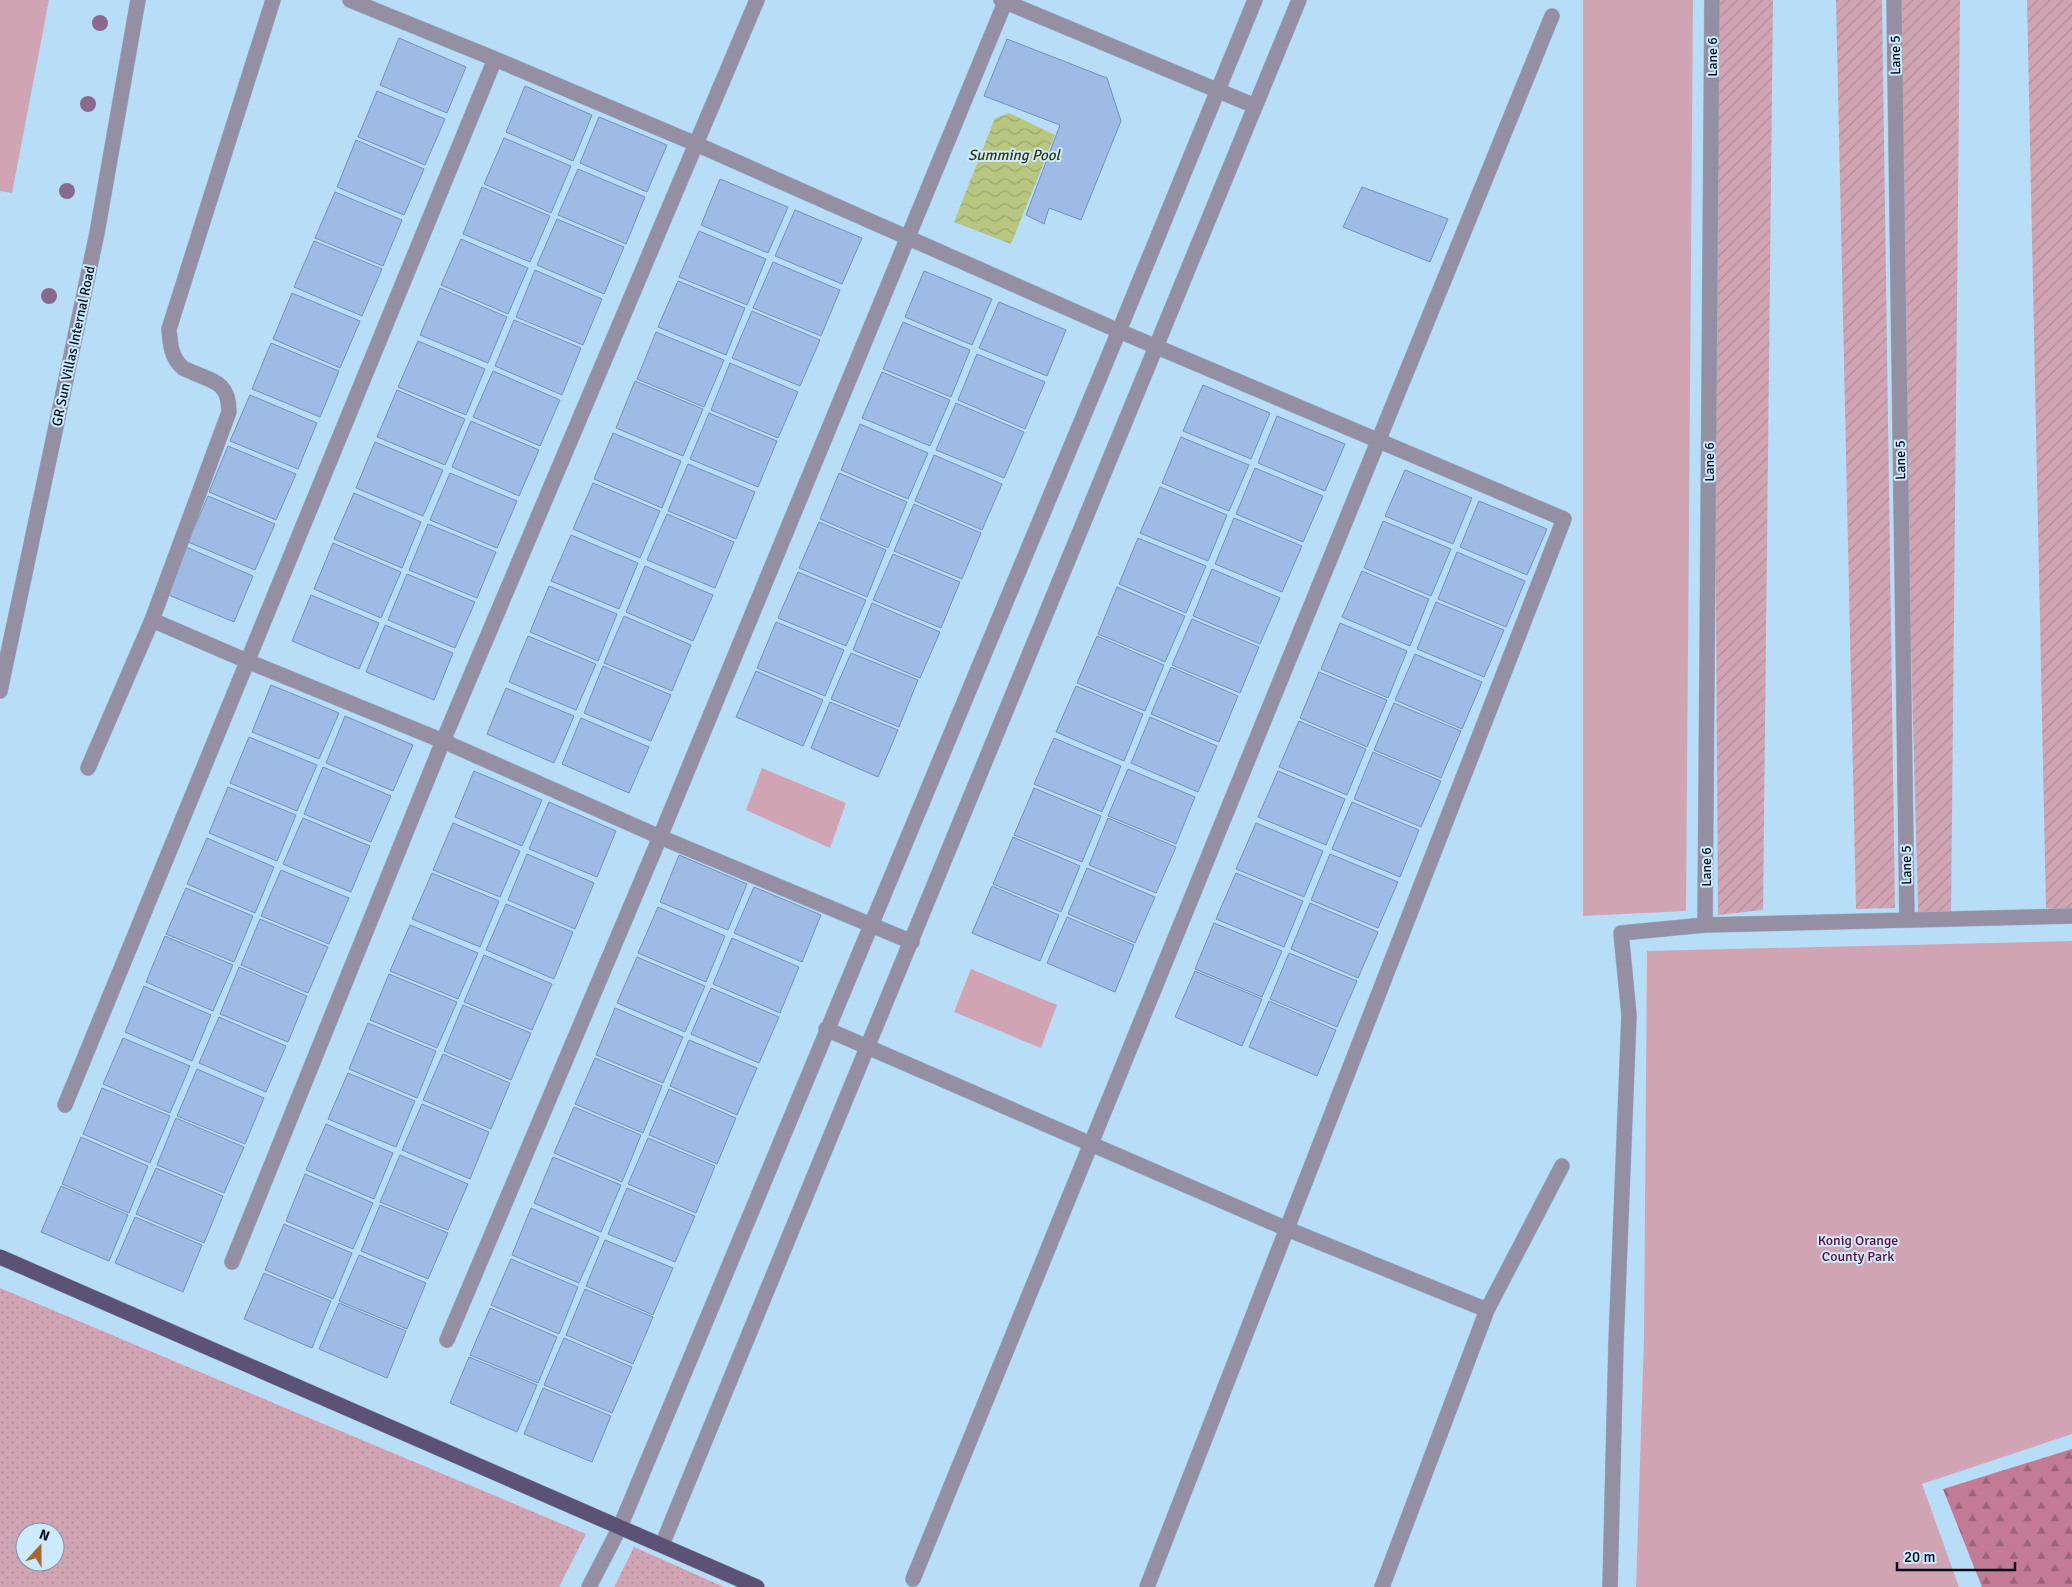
<svg xmlns="http://www.w3.org/2000/svg" width="2072" height="1587" font-family="Signika,sans-serif">
<style>
.grass{fill:url(#grass-dots);fill-rule:evenodd}
.forest{fill:url(#forest-firs)}
.park{fill:#d1a4b3}
.garden{fill:url(#garden-furrows)}
.water{fill:url(#water-waves)}
.building{fill:#9ebbe5;stroke:#7490b7}
.lines{fill:none;stroke-linecap:round;stroke-linejoin:round}
.minor-casing{stroke:#97b9cf;stroke-width:16}
.major-casing{stroke:#97b9cf;stroke-width:16}
.minor{stroke:#948fa3;stroke-width:15}
.major{stroke:#5c5275;stroke-width:15}
.tree{fill:#89698d}
.labels{text-anchor:middle;stroke-width:4;stroke-linejoin:round;paint-order:stroke}
.street-label{font-size:14px;fill:#01101b;stroke:#cdeafd}
.park-label{font-size:14px;fill:#620a36;stroke:#cdeafd}
.water-label{font-size:15px;font-style:italic;fill:#323902;stroke:#cdeafd}
</style>
<defs>
<pattern id="grass-dots" width="8" height="8" patternUnits="userSpaceOnUse" patternTransform="scale(1.25)"><rect width="8" height="8" fill="#d1a4b3"/><path d="M2 2h.1M6 6h.1" fill="none" stroke="#b28c99" stroke-width="1.8" stroke-linecap="round"/></pattern>
<pattern id="forest-firs" width="22" height="20" patternUnits="userSpaceOnUse" patternTransform="scale(1.25)"><rect width="22" height="20" fill="#c37b95"/><path d="M5 1l3.5 6h-7zM16 11l3.5 6h-7z" fill="#9c6379"/></pattern>
<pattern id="garden-furrows" width="10" height="10" patternUnits="userSpaceOnUse" patternTransform="scale(1.25)"><rect width="10" height="10" fill="#d1a4b3"/><path d="M-1 1l2-2M0 10L10 0M9 11l2-2" fill="none" stroke="#b28c99"/></pattern>
<pattern id="water-waves" width="16" height="10" patternUnits="userSpaceOnUse" patternTransform="scale(1.25)"><rect width="16" height="10" fill="#b9c67f"/><path d="M0 5q4-4 8 0t8 0" fill="none" stroke="#9da96d"/></pattern>
</defs>
<rect width="100%" height="100%" fill="#b8def7"/>
<path class="grass" d="M0,1288l586,246 -27,53h-559zM25,1532h30v30h-30z
M634,1547l90,40h-110z"/>
<path class="forest" d="M2072,1449v138h-90l-39,-98z"/>
<path class="park" d="M0,0h49l-37,193 -12,-2z
M1583,0h110l-7,911 -103,5z
M762,768l84,35 -16,45 -84,-38z
M2072,941v493l-150,50 37,103h-323l8,-250 3,-386z
M971,969l86,36 -16,43 -87,-36z"/>
<path class="garden" d="M1712,0h61l-10,910 -45,5z
M1836,0h46l13,908 -39,1z
M1894,0h66l-9,919 -44,1 11,-9z
M2027,0h45v913l-26,-5z"/>
<path class="water" d="M1009,113l46,22 -44,109 -57,-22 41,-104z"/>
<path class="building" d="M399,38l67,29 -19,46 -67,-28z
M1007,39l100,39 14,43 -40,99 -32,-12 -5,16 -18,-9 34,-90 -76,-29z
M525,86l67,29 -19,46 -67,-29z
M377,91l68,28 -20,46 -67,-28z
M599,117l68,28 -20,47 -67,-29z
M504,138l67,28 -20,47 -67,-29z
M356,140l68,29 -20,46 -67,-28z
M578,169l67,28 -19,47 -68,-29z
M720,179l68,28 -20,46 -67,-28z
M482,187l68,29 -20,46 -67,-28z
M1362,187l86,32 -18,43 -87,-35z
M335,192l67,28 -19,46 -68,-28z
M795,210l67,28 -20,46 -67,-28z
M557,219l67,28 -20,47 -67,-29z
M699,231l67,28 -19,46 -68,-28z
M461,239l67,29 -20,46 -67,-29z
M314,241l68,28 -20,47 -68,-29z
M773,262l67,28 -19,46 -68,-28z
M535,270l67,29 -19,46 -67,-28z
M924,271l68,28 -20,46 -67,-28z
M678,281l67,27 -19,47 -68,-28z
M440,288l67,29 -19,46 -68,-28z
M292,293l68,28 -20,47 -67,-29z
M999,302l67,28 -19,46 -68,-28z
M752,311l68,29 -20,46 -68,-28z
M514,320l67,28 -19,47 -67,-29z
M903,322l67,28 -19,47 -68,-28z
M656,332l68,28 -20,47 -67,-28z
M418,341l67,28 -19,46 -68,-28z
M271,343l68,28 -19,46 -68,-28z
M977,354l68,28 -20,47 -67,-29z
M730,363l68,29 -20,46 -67,-28z
M493,371l67,29 -20,46 -67,-29z
M882,372l68,28 -20,46 -68,-28z
M635,381l68,28 -20,47 -67,-28z
M1203,385l67,28 -19,46 -68,-28z
M397,390l68,29 -20,46 -68,-28z
M250,395l67,28 -19,46 -68,-28z
M956,403l68,29 -20,46 -68,-28z
M709,413l68,28 -19,46 -68,-28z
M1277,416l68,28 -20,47 -67,-28z
M471,421l68,29 -20,46 -67,-29z
M860,424l68,29 -20,46 -67,-29z
M613,433l68,28 -19,47 -68,-29z
M1181,437l68,28 -20,46 -67,-28z
M375,442l68,28 -20,46 -67,-28z
M228,446l68,28 -20,46 -67,-28z
M934,455l68,29 -20,46 -67,-29z
M688,464l67,28 -19,47 -68,-28z
M1255,468l68,28 -20,46 -67,-28z
M1405,470l67,28 -19,46 -68,-28z
M450,473l67,28 -20,47 -67,-28z
M839,473l68,29 -19,46 -68,-29z
M593,483l67,28 -20,47 -67,-29z
M1160,487l67,28 -19,46 -68,-28z
M354,493l67,29 -19,46 -68,-29z
M208,496l67,28 -20,46 -67,-28z
M1479,501l68,28 -20,46 -67,-28z
M914,504l67,29 -19,46 -68,-28z
M667,514l67,28 -19,46 -68,-28z
M1234,518l68,28 -20,46 -67,-28z
M1383,521l68,28 -20,47 -67,-28z
M819,522l67,28 -19,47 -68,-29z
M428,524l68,28 -19,46 -68,-28z
M571,535l67,28 -19,46 -68,-28z
M1138,538l68,28 -20,47 -67,-29z
M333,543l68,29 -20,46 -67,-29z
M186,547l67,29 -19,46 -68,-28z
M1457,552l68,29 -19,46 -68,-28z
M893,554l67,28 -19,46 -68,-28z
M645,566l68,29 -20,46 -67,-29z
M1212,569l68,29 -20,46 -67,-28z
M1362,571l67,28 -19,47 -68,-29z
M798,572l68,28 -20,46 -68,-28z
M407,574l68,28 -20,46 -67,-28z
M549,586l68,28 -19,47 -68,-29z
M1117,587l68,29 -20,46 -67,-28z
M311,595l68,28 -20,46 -67,-28z
M1436,602l68,28 -20,47 -67,-28z
M872,603l68,29 -20,46 -67,-28z
M624,616l67,29 -19,46 -68,-28z
M1192,619l67,28 -19,46 -68,-28z
M776,622l68,28 -19,46 -68,-28z
M1340,623l67,28 -19,47 -67,-29z
M385,625l68,28 -19,47 -68,-28z
M528,636l68,28 -20,46 -67,-28z
M1097,636l67,29 -19,46 -68,-28z
M851,653l67,27 -19,47 -68,-28z
M1415,654l67,28 -20,47 -67,-29z
M603,666l68,29 -20,46 -67,-28z
M1171,667l67,29 -19,46 -68,-28z
M756,671l67,29 -20,46 -67,-29z
M1319,672l68,28 -20,47 -67,-29z
M271,685l68,28 -20,46 -67,-27z
M1076,686l67,28 -19,47 -68,-29z
M506,688l68,28 -20,47 -67,-29z
M830,702l68,28 -20,47 -67,-29z
M1394,703l67,28 -20,47 -67,-28z
M345,716l68,29 -20,46 -67,-28z
M1150,717l67,29 -19,46 -67,-29z
M581,718l68,29 -20,46 -67,-29z
M1299,721l67,28 -19,46 -68,-28z
M249,737l68,28 -20,46 -67,-28z
M1054,738l67,28 -19,46 -68,-28z
M1373,752l68,29 -20,46 -67,-28z
M323,767l68,29 -20,46 -67,-28z
M1128,769l67,28 -19,47 -68,-28z
M474,771l68,29 -20,46 -67,-29z
M1278,771l67,28 -19,46 -68,-28z
M228,787l68,28 -19,46 -68,-28z
M1034,788l67,28 -19,46 -68,-27z
M549,802l67,29 -19,46 -68,-28z
M1352,802l67,28 -19,47 -68,-28z
M303,818l67,28 -19,46 -68,-28z
M1108,818l68,29 -20,46 -67,-28z
M453,823l67,28 -20,46 -67,-27z
M1256,823l67,28 -19,46 -68,-28z
M1013,837l67,29 -19,46 -68,-28z
M207,838l67,29 -19,46 -68,-29z
M527,854l67,29 -19,46 -67,-29z
M1330,854l68,28 -20,46 -67,-28z
M679,855l68,29 -19,46 -68,-28z
M1087,868l68,29 -20,46 -67,-29z
M281,870l68,28 -20,46 -68,-28z
M432,873l67,28 -19,46 -68,-28z
M1236,873l67,28 -19,46 -68,-28z
M992,886l67,29 -19,46 -68,-28z
M754,887l67,28 -19,47 -68,-29z
M186,888l67,28 -19,46 -68,-28z
M1310,903l68,29 -20,46 -67,-29z
M506,904l67,28 -19,47 -68,-29z
M658,907l67,29 -19,46 -68,-29z
M1067,917l67,28 -19,47 -68,-29z
M260,919l68,28 -20,46 -67,-28z
M1214,923l68,28 -20,46 -67,-28z
M410,925l68,28 -20,46 -68,-28z
M165,936l68,29 -20,46 -67,-29z
M732,938l67,29 -19,46 -67,-29z
M1289,953l68,28 -20,46 -67,-28z
M484,955l68,29 -20,46 -68,-28z
M637,957l68,29 -20,46 -68,-29z
M239,967l68,29 -19,46 -68,-28z
M1195,971l67,28 -20,47 -67,-29z
M389,974l68,28 -20,46 -67,-28z
M144,986l67,29 -19,46 -67,-29z
M711,988l68,29 -20,46 -68,-29z
M1269,1001l67,29 -19,46 -68,-29z
M463,1005l68,28 -20,47 -67,-29z
M615,1008l68,29 -20,46 -67,-28z
M219,1017l67,29 -20,46 -67,-29z
M368,1023l68,28 -19,47 -68,-29z
M123,1038l67,28 -20,47 -67,-29z
M689,1040l68,28 -20,47 -67,-29z
M443,1054l67,29 -19,46 -68,-29z
M595,1058l67,28 -19,47 -68,-29z
M197,1069l67,29 -19,46 -68,-28z
M348,1073l67,28 -19,46 -68,-28z
M102,1088l68,28 -20,47 -67,-29z
M669,1089l67,29 -19,46 -68,-29z
M422,1104l67,28 -19,47 -68,-29z
M574,1107l67,28 -19,47 -68,-29z
M176,1118l68,29 -20,46 -67,-28z
M326,1124l67,29 -19,46 -68,-29z
M81,1137l67,29 -19,47 -67,-29z
M648,1138l67,28 -19,47 -68,-29z
M400,1155l68,29 -20,46 -68,-28z
M553,1157l68,28 -20,47 -67,-29z
M156,1168l67,28 -19,47 -68,-29z
M305,1174l68,29 -20,46 -67,-28z
M61,1186l67,29 -19,46 -68,-29z
M627,1188l68,28 -20,46 -67,-28z
M380,1205l68,28 -20,46 -67,-28z
M531,1208l68,29 -20,46 -67,-28z
M135,1217l67,28 -19,47 -68,-29z
M284,1224l68,29 -19,46 -68,-29z
M605,1240l68,28 -20,47 -67,-29z
M359,1255l67,28 -19,46 -68,-28z
M511,1259l67,28 -19,47 -68,-29z
M264,1273l67,28 -19,47 -68,-29z
M585,1289l68,28 -20,47 -67,-29z
M339,1303l67,28 -19,47 -68,-29z
M490,1308l67,29 -19,46 -68,-28z
M564,1338l68,29 -20,46 -68,-28z
M469,1357l68,28 -20,47 -67,-29z
M543,1388l68,28 -19,46 -68,-28z"/>
<g class="lines">
<defs>
<path id="minor" d="M350,0l145,59 201,85 423,187 445,188 -417,1068
M1001,0l254,106
M1894,0l13,920
M152,620l77,-208c0,-28 -13,-30 -35,-39 -3,-2 -8,-3 -11,-5 -12,-10 -13,-25 -14,-39l104,-329
M0,691l97,-458 41,-233
M88,768l64,-148 95,41 196,80 217,96 252,105
M1705,925l7,-925
M826,1029l461,200 200,81
M65,1105l430,-1046
M232,1262l211,-521 314,-741
M447,1340l213,-503 346,-837
M662,1545l637,-1545
M913,1579l639,-1563
M589,1587l31,-60 499,-1196 136,-331
M1382,1587l105,-277 75,-144
M1610,1587l6,-244 13,-328 -8,-82 84,-8 367,-9"/>
<path id="major" d="M0,1257l757,330"/>
</defs>
<use href="#minor" class="minor-casing"/>
<use href="#major" class="major-casing"/>
<use href="#minor" class="minor"/>
<use href="#major" class="major"/>
</g>
<g class="tree">
<circle cx="100" cy="23" r="8"/>
<circle cx="88" cy="104" r="8"/>
<circle cx="67" cy="191" r="8"/>
<circle cx="49" cy="296" r="8"/>
</g>
<g class="labels">
<g class="street-label">
<text transform="translate(1895 55) rotate(-91)" y="5">Lane 5</text>
<text transform="translate(1712 57) rotate(-90)" y="5">Lane 6</text>
<text transform="translate(73 346) rotate(-78)" y="5">GR Sun Villas Internal Road</text>
<text transform="translate(1900 460) rotate(-91)" y="5">Lane 5</text>
<text transform="translate(1709 462) rotate(-90)" y="5">Lane 6</text>
<text transform="translate(1906 865) rotate(-91)" y="5">Lane 5</text>
<text transform="translate(1706 867) rotate(-90)" y="5">Lane 6</text>
</g>
<g class="park-label">
<text x="1858" y="1245">Konig Orange<tspan x="1858" dy="16">County Park</tspan></text>
</g>
<g class="water-label">
<text x="1014" y="160">Summing Pool</text>
</g>
</g>
<g transform="translate(40 1547) rotate(21)"><circle r="24" fill="#cdeafd" stroke="#7b93a3"/>
<path d="M0-4L9 19L0 12L-9 19Z" fill="#a86631"/>
<text y="-8" font-size="14" font-weight="bold" text-anchor="middle" fill="#01101b">N</text>
</g>
<path d="M1897 1562v8h118v-8" fill="none" stroke="#01101b" stroke-width="2.5"/>
<text x="1904" y="1562" font-size="15" fill="#01101b" stroke="#cdeafd" stroke-width="4" paint-order="stroke">20 m</text>
</svg>
